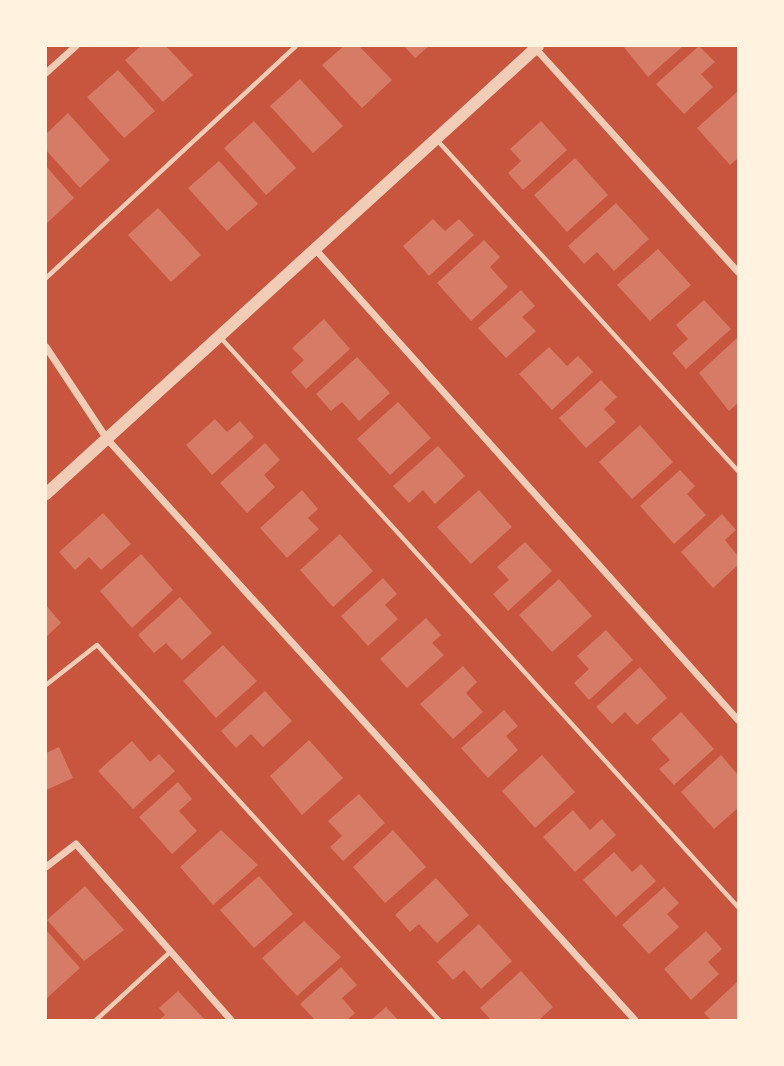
<svg xmlns="http://www.w3.org/2000/svg" width="784" height="1066" font-family="'Archivo Narrow',sans-serif">
<style>
.building{fill:#d67c66}
.lines{fill:none;stroke-linecap:round;stroke-linejoin:round}
.service{stroke:#f1ccb7;stroke-width:4.5}
.minor{stroke:#f1ccb7;stroke-width:7}
.tertiary{stroke:#f1ccb7;stroke-width:12}
</style>
<rect width="100%" height="100%" fill="#c8553d"/>
<path class="building" d="M141,46h25l27,29 -30,27 -38,-42z
M344,46h15l33,34 -30,28 -40,-43z
M404,46h25l-14,12z
M623,46h60l-35,31z
M699,46l16,16 -14,12 12,13 -29,27 -28,-30z
M118,70l37,41 -31,27 -37,-41z
M300,79l43,47 -30,27 -43,-47z
M737,92l1,66 -8,7 -33,-37z
M68,113l42,47 -30,28 -34,-38v-16z
M254,121l42,47 -30,27 -42,-47z
M541,121l26,29 -44,40 -15,-17 13,-12 -11,-12z
M575,158l33,37 -41,37 -33,-37z
M219,161l39,43 -31,27 -39,-43z
M46,166l28,32 -28,26z
M616,203l33,36 -35,32 -17,-19 -13,12 -16,-18z
M158,208l43,47 -30,27 -43,-47z
M433,219l12,12 14,-12 15,16 -45,41 -26,-30z
M484,240l16,17 -10,10 18,20 -37,34 -34,-38z
M658,249l33,36 -41,36 -33,-36z
M521,290l14,16 -13,11 14,14 -30,27 -28,-30z
M704,300l27,29 -45,40 -14,-16 16,-14 -12,-14z
M324,319l26,30 -44,40 -15,-17 13,-12 -12,-12z
M738,337v66l-9,8 -30,-38z
M549,347l18,19 11,-10 15,16 -41,38 -33,-36z
M357,357l33,36 -31,28 -17,-19 -11,9 -15,-17z
M601,380l16,17 -13,12 12,13 -30,26 -27,-30z
M398,402l33,36 -41,37 -33,-36z
M215,419l12,13 13,-11 14,16 -42,38 -26,-30z
M640,425l33,37 -41,37 -33,-37z
M265,443l15,17 -16,15 11,12 -28,26 -27,-30z
M438,446l27,30 -30,28 -12,-14 -14,13 -16,-17z
M680,470l15,16 -8,8 19,21 -32,29 -34,-38z
M302,490l16,19 -10,9 11,11 -32,29 -27,-30z
M479,490l33,37 -41,37 -34,-37z
M103,513l28,31 -30,26 -12,-13 -14,13 -16,-18z
M722,514l14,16 -11,10 13,16v9l-25,23 -32,-36z
M340,534l33,37 -40,36 -33,-37z
M525,542l27,29 -44,40 -15,-17 16,-14 -12,-13z
M141,554l32,36 -41,38 -32,-37z
M383,578l14,16 -12,11 13,14 -30,27 -27,-30z
M559,579l33,37 -40,36 -33,-37z
M180,597l32,36 -30,27 -16,-17 -12,10 -16,-18z
M46,605l15,18 -15,14z
M426,618l15,17 -9,8 12,12 -37,33 -27,-29z
M606,630l27,30 -44,40 -15,-17 15,-14 -12,-13z
M223,645l34,36 -41,37 -33,-37z
M463,666l14,16 -11,11 17,19 -30,27 -33,-35z
M640,667l27,31 -30,27 -12,-13 -13,12 -16,-17z
M265,691l27,30 -29,26 -12,-13 -15,14 -15,-17z
M504,710l14,16 -12,10 12,14 -30,28 -27,-30z
M681,712l33,37 -40,36 -15,-16 11,-9 -19,-21z
M309,740l34,38 -41,37 -32,-39z
M132,741l18,21 9,-8 16,17 -42,38 -35,-38z
M59,747l14,31 -27,12v-37z
M542,755l33,37 -40,36 -33,-37z
M721,755l17,20v33l-24,21 -33,-37z
M178,782l14,17 -13,12 18,20 -25,23 -33,-37z
M359,794l26,29 -42,38 -13,-14 12,-11 -14,-15z
M573,810l17,20 12,-11 14,16 -41,37 -32,-35z
M221,830l37,35 -45,40 -33,-38z
M393,830l33,37 -41,36 -32,-36z
M614,852l18,20 9,-8 15,17 -40,36 -33,-37z
M259,876l34,38 -39,34 -34,-38z
M436,878l33,37 -32,28 -18,-19 -9,8 -15,-17z
M85,886l39,44 -40,31 -37,-41z
M664,887l15,16 -12,11 12,13 -30,27 -27,-29z
M304,921l37,36 -44,39 -35,-38z
M479,924l33,37 -31,28 -17,-19 -11,10 -16,-18z
M46,930l34,38 -34,31z
M706,931l16,18 -14,13 11,12 -28,26 -27,-31z
M341,967l16,18 -15,13 13,15 -8,7h-32l-15,-16z
M521,971l32,36 -14,13h-48l-11,-12z
M738,981v39h-27l-7,-7z
M178,991l27,29h-46l6,-5 -6,-7z
M386,1007l12,13h-27z"/>
<g class="lines">
<path class="service" d="M436,139l302,332
M46,278l250,-232
M220,337l518,570
M46,685l51,-40 342,375
M96,1020l74,-68"/>
<path class="minor" d="M535,48l203,224
M46,73l30,-27
M315,249l423,471
M46,347l61,92 528,581
M46,867l30,-23 155,176"/>
<path class="tertiary" d="M46,494l492,-448"/>
</g>
<rect width="784" height="1066" fill="none" stroke="#fff3e0" stroke-width="94"/>
</svg>
